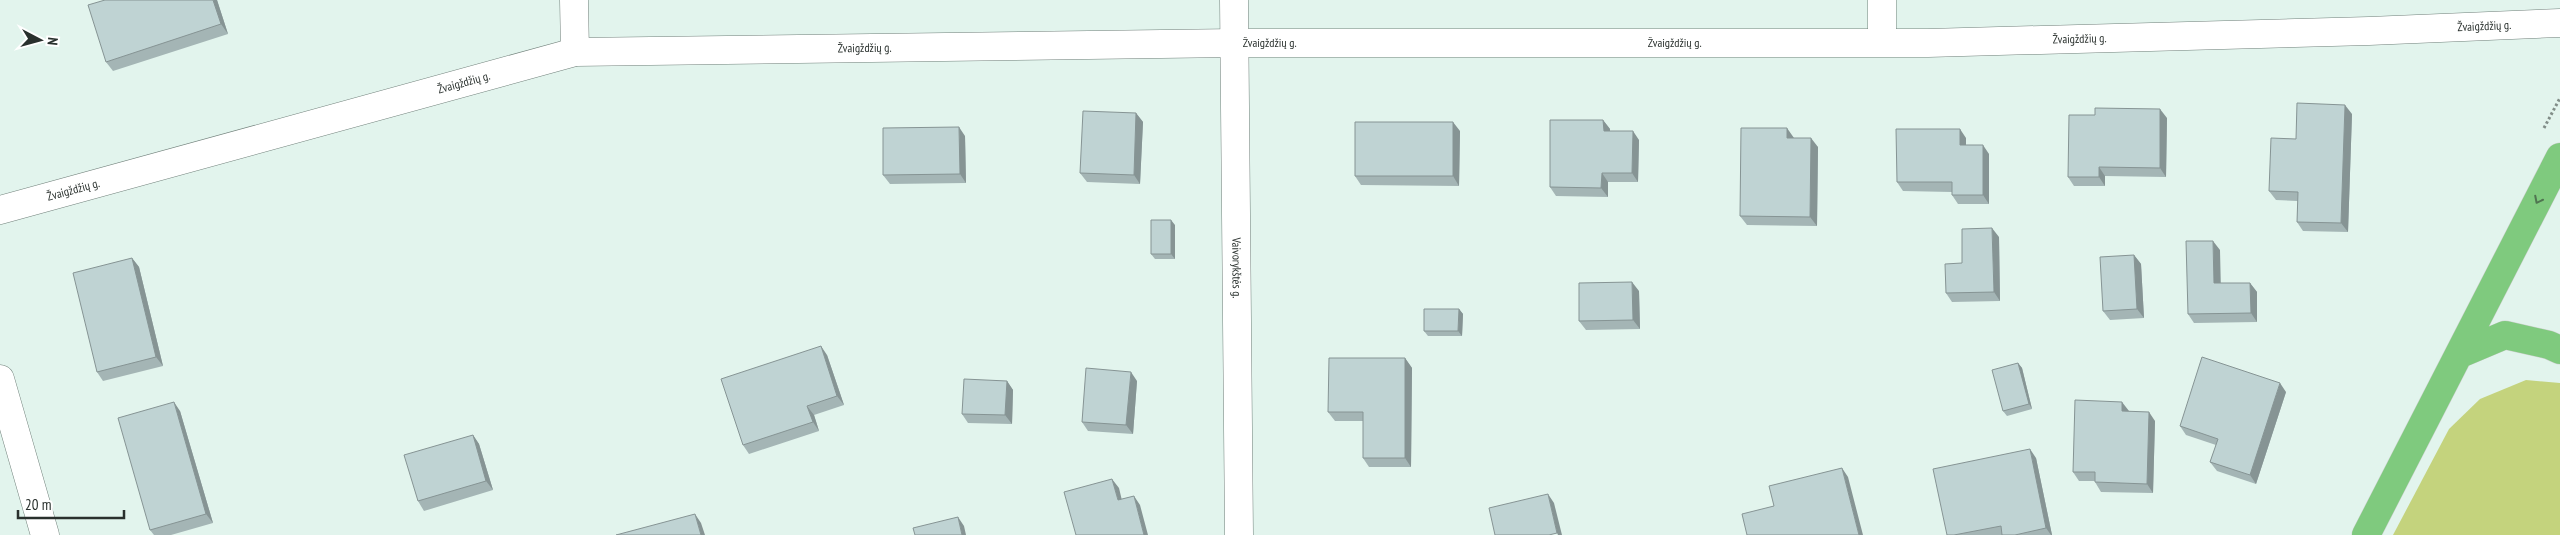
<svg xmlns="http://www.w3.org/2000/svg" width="2560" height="535" font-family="'PT Sans Narrow',sans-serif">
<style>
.green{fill:#c4d37d}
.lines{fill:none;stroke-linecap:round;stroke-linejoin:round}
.minor-casing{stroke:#71817b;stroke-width:29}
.trunk-casing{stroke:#d0d1d1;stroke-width:29}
.path{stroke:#818d88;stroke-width:3;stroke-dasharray:2.5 2.5;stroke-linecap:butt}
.minor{stroke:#fff;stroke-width:28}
.trunk{stroke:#7fca7e;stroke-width:28}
.wall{fill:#a4b5b5}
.shaded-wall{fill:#869494}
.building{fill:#bfd3d3;stroke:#869494}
.oneway{stroke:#507551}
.labels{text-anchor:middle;stroke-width:4;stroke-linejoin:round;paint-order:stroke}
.street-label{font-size:12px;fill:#29302d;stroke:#fff}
</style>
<rect width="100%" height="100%" fill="#e2f4ed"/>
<path class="green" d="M2526,380l34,3v152h-167l56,-106 31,-30z"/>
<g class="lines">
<defs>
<g id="minor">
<path d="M574,0l1,52"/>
<path id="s1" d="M1234,0l5,535"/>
<path d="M1882,42v-42"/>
<path id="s2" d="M0,210l575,-158 659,-9h694l441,-12 191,-8"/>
<path d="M0,379l45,156"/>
</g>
<path id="trunk" d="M2460,354l45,-19 44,10 11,5
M2366,535l194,-378"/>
</defs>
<use href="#minor" class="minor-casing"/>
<use href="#trunk" class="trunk-casing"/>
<path class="path" d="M2544,128l16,-30"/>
<use href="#minor" class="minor"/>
<use href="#trunk" class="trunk"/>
</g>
<path class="wall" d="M217,0l11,34 -115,37 -7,-9z
M1136,113l7,9 -3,62 -53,-2 -7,-9z
M2352,114l-4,118 -45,-1 -6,-9 1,-21 -22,-1 -7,-9z
M2167,118l-1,59 -61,-1v10h-31l-6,-9z
M1603,120l7,9v2l29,9 -1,42h-30v15l-52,-1 -6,-9z
M1460,131l-1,55 -98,-1 -6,-9z
M965,136l1,47 -76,1 -7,-9z
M1794,138l24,9 -1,79 -70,-1 -7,-9z
M1966,138v7l23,9v50h-31l-6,-9v-3l-49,-1 -6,-9z
M1175,225v34h-20l-4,-5z
M1999,237l1,64 -48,1 -6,-9 16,-30z
M2220,250v33h30l7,9v30l-63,1 -6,-9z
M2134,255l7,9 3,54 -34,2 -7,-9z
M132,258l7,9 24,99 -60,15 -6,-9z
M1639,291l1,38 -54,1 -7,-9z
M1459,309l4,5 -1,22h-34l-4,-5z
M827,355l17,50 -30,10 5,16 -70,23 -6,-9z
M1405,358l7,10 -1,99h-42l-6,-9v-37h-28l-7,-9z
M2018,363l4,5 10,41 -25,7 -4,-5z
M1007,381l6,9 -1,34 -44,-1 -6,-9z
M1137,381l-4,53 -45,-3 -6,-9z
M2286,392l-30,92 -39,-13 -7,-9 6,-17 -30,-10 -6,-9z
M180,411l33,112 -42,12h-17l-4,-5z
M2129,411l26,10 -2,72 -52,-1 -6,-10v-1h-16l-6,-9z
M473,435l6,9 14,46 -69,21 -6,-10z
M2036,458l16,77h-105z"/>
<path class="shaded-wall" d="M213,0h4l11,34 -7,-10z
M2345,105l7,9 -4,118 -7,-9z
M2160,109l7,9 -1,59 -6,-9z
M1136,113l7,9 -3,62 -6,-9z
M1603,120l7,9v11l-6,-9z
M1453,122l7,9 -1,55 -6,-10z
M959,127l6,9 1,47 -6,-9z
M1787,128l7,10 -1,9 -6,-9z
M1960,129l6,9v16l-6,-9z
M1633,131l6,9 -1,42 -6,-9z
M1811,138l7,9 -1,79 -7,-9z
M1983,145l6,9v50l-6,-9z
M2099,167l6,9v10l-6,-9z
M1602,173l6,9v15l-7,-9z
M1171,220l4,5v34l-4,-5z
M1992,228l7,9 1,64 -6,-9z
M2213,241l7,9 1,43 -7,-10z
M2134,255l7,9 3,54 -7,-9z
M132,258l7,9 24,99 -7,-9z
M1632,282l7,9 1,38 -7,-9z
M2250,283l7,9v30l-6,-9z
M1459,309l4,5 -1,22 -4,-5z
M821,346l6,9 17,50 -7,-9z
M1405,358l7,10 -1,99 -6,-9z
M2018,363l4,5 10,41 -3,-5z
M1131,372l6,9 -4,53 -7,-9z
M1007,381l6,9 -1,34 -7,-9z
M2280,383l6,9 -30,92 -6,-9z
M174,402l6,9 33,112 -7,-9z
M2122,402l7,9 -1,9 -6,-9z
M807,406l7,9 5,16 -6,-9z
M2149,412l6,9 -2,72 -6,-9z
M473,435l6,9 14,46 -7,-9z
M2030,449l6,9 16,77h-1l-5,-7z
M1842,468l6,9 15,58h-4z
M1112,479l7,9 5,21 -6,-9z
M1548,494l6,9 8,32h-4l-1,-2z
M1134,496l6,9 8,30h-4z
M695,514l6,9 4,12h-4z
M958,517l6,9 2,9h-4z"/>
<path class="building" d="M105,0h108l8,24 -115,38 -18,-57z
M2297,103l48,2 -4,118 -44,-1 1,-30 -29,-1 2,-53 25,1z
M2095,108l65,1v59l-61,-1v10h-31l1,-62h26z
M1083,111l53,2 -2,62 -54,-2z
M1550,120h53l1,11h29l-1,42h-30l-1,15 -51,-1z
M1355,122h98v54h-98z
M959,127l1,47 -77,1v-47z
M1741,128h46v10h24l-1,79 -70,-1z
M1896,129h64v16h23v50h-31v-13h-55z
M1151,220h20v34h-20z
M1992,228l2,64 -48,1 -1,-29 17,-1v-34z
M2186,241h27l1,42h36l1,30 -63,1z
M2134,255l3,54 -34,2 -3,-54z
M132,258l24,99 -59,15 -24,-99z
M1632,282l1,38 -54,1v-38z
M1424,309h35l-1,22h-34z
M821,346l16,50 -30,10 6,16 -70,23 -22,-66z
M2202,357l78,26 -30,92 -40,-13 8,-23 -38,-13z
M1329,358h76v100h-42v-46h-35z
M2018,363l11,41 -26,7 -11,-41z
M1086,368l45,4 -5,53 -44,-3z
M964,379l43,2 -2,34 -43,-1z
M2075,400l47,2v9l27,1 -2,72 -52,-2v-10h-22z
M174,402l32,112 -56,16 -32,-112z
M473,435l13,46 -68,20 -14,-46z
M2030,449l16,79 -31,7h-13l-1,-9 -47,9h-7l-14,-66z
M1842,468l17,67h-112l-5,-21 32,-8 -5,-20z
M1112,479l6,21 16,-4 10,39h-68l-12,-43z
M1548,494l9,39 -8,2h-54l-6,-27z
M695,514l6,21h-85z
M958,517l4,18h-47l-2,-7z"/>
<defs><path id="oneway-chevron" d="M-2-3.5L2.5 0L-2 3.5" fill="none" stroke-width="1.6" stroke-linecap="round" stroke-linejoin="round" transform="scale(1.25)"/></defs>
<use class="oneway" href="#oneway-chevron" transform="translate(2538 200) rotate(117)"/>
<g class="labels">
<g class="street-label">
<text dy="4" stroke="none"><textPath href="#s2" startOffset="2506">Žvaigždžių g.</textPath></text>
<text dy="4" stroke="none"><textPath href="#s2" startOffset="2101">Žvaigždžių g.</textPath></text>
<text dy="4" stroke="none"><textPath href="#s2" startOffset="1291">Žvaigždžių g.</textPath></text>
<text dy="4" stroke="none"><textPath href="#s2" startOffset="1696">Žvaigždžių g.</textPath></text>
<text dy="4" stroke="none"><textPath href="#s2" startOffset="886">Žvaigždžių g.</textPath></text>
<text dy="4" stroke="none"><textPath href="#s2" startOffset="481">Žvaigždžių g.</textPath></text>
<text dy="4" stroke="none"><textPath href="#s2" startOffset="76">Žvaigždžių g.</textPath></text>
<text dy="4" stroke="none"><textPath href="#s1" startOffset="268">Vaivorykštės g.</textPath></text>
</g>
</g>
<g transform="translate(40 40) rotate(96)" stroke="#ffffff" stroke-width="4" paint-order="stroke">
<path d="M0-4L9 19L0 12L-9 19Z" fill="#29302d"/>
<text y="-8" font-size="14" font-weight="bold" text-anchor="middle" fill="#29302d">N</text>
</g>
<path d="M18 510v8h106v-8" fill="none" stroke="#29302d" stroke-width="2.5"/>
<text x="25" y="510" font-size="15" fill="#29302d" stroke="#ffffff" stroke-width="4" paint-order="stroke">20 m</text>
</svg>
